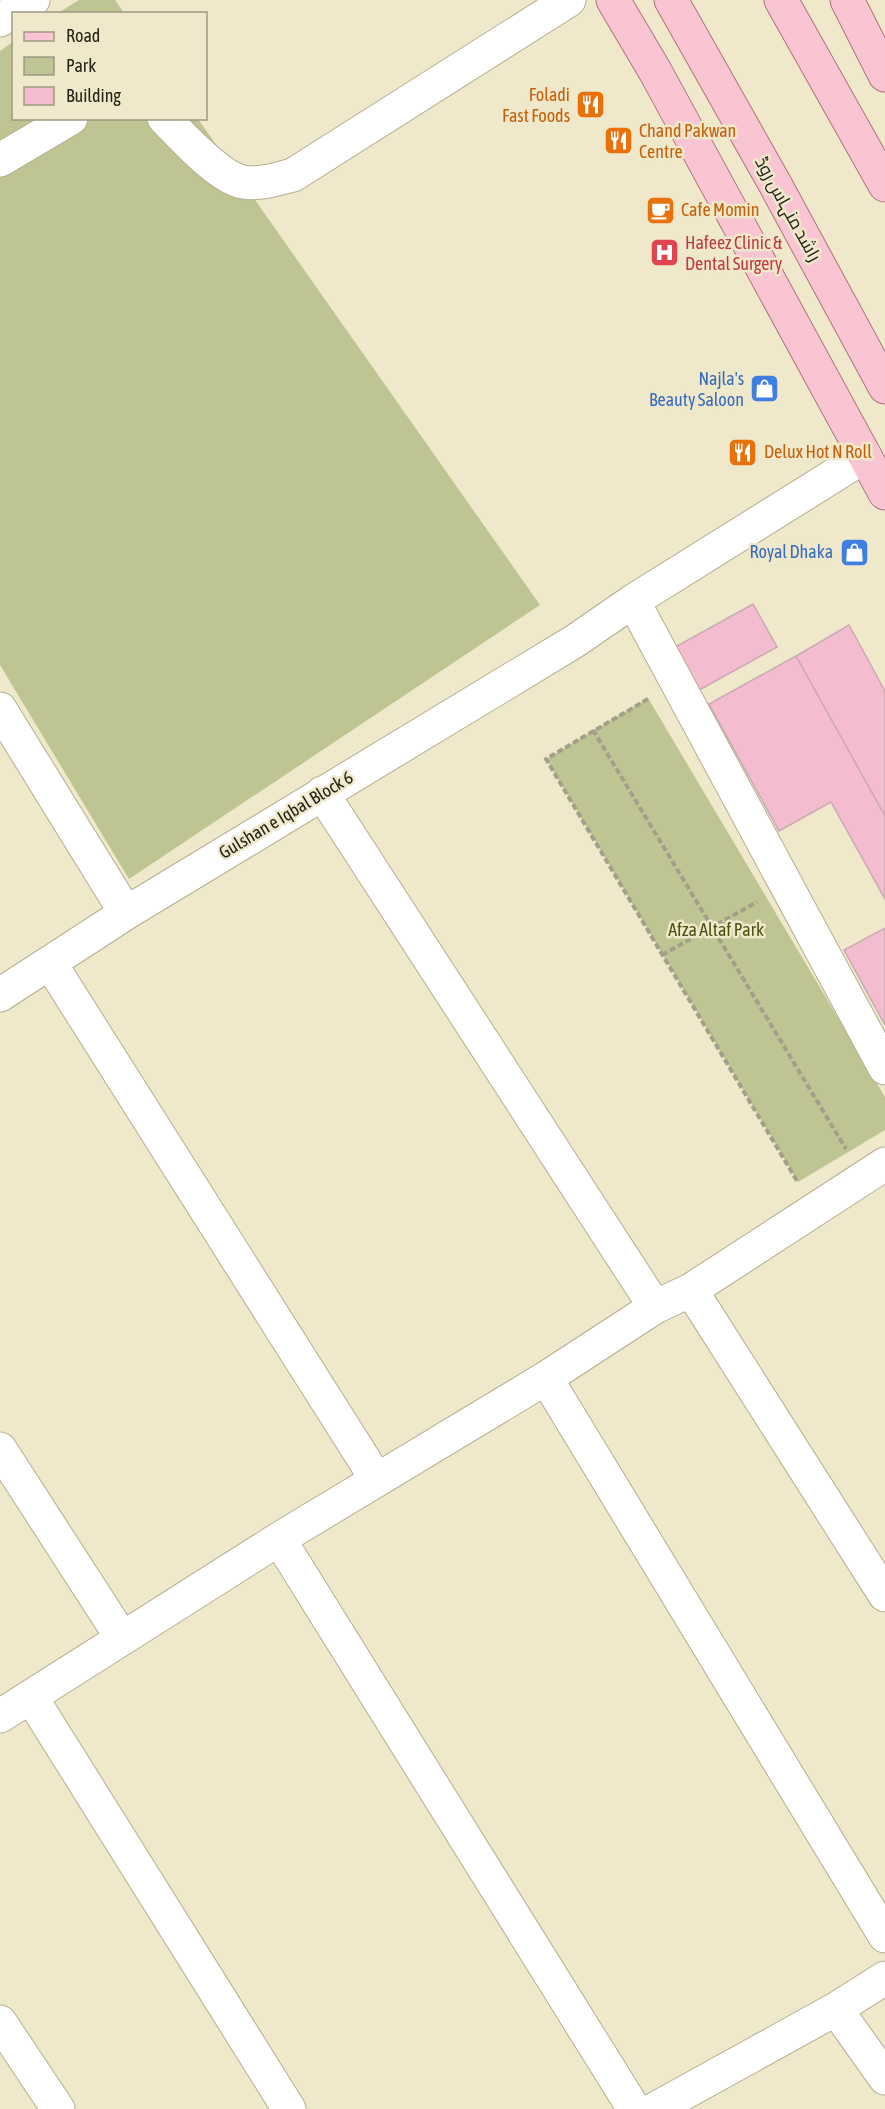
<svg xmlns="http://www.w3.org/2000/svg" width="885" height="2109" font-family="'Asap Condensed',Cairo,sans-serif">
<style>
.green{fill:#bfc592}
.building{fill:#f4bdcf;stroke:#c9a9b3;stroke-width:1.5}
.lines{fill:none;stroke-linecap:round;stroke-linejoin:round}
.minor-casing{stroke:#b4ae91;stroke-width:35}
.major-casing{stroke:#ad737d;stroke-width:35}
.path{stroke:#a49f88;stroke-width:4;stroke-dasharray:6 3;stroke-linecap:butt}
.minor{stroke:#fff;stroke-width:33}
.major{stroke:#fac5d2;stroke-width:33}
.labels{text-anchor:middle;stroke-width:5;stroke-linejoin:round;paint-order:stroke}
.food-label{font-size:18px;fill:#c56008;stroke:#efe8ca;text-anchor:start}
.street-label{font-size:18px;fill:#242217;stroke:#efe8ca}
.health-label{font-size:18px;fill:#be3a42;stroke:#efe8ca;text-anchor:start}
.shop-label{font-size:18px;fill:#366cbe;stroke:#efe8ca;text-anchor:end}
.park-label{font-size:18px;fill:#4c510f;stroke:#efe8ca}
</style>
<rect width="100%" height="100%" fill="#efe8ca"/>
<path class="green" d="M79,0h36l9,13h-66z
M13,42l1,76 184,1 342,486 -411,274 -129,-214v-614z
M648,698l237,399v33l-87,52 -252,-423z"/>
<path class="building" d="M753,604l24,43 -85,47 -24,-43z
M849,625l36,66v125l-89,-160z
M796,656l89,160v83l-54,-97 -52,29 -70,-127z
M885,928v97l-41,-75z"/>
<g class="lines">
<defs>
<path id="minor" d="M0,20l33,-20
M164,118c18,18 55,60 79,64 16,3 34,-3 50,-7l276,-175
M0,160l71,-42
M633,601l252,467
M0,709l126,204
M322,793l333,514
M50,963l327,517
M0,995l126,-82 449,-272 58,-40 232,-145
M691,1290l194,305
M546,1378l339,558
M0,1449l122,189
M279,1539l355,570
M31,1697l258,412
M0,1716l279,-177 267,-161 109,-71 36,-17 194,-126
M836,2009l49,69
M0,2022l58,87
M655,2109l181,-100 49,-31"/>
<path id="major" d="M613,0l42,71 230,422
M671,0l104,184 110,203
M781,0l104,185
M847,0l38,75"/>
</defs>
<use href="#minor" class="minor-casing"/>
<use href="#major" class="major-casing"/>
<path class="path" d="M648,699l-102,60 251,422
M593,730l253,419
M662,955l95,-53"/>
<use href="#minor" class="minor"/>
<use href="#major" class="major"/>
</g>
<defs>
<symbol id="restaurant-square" viewBox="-11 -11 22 22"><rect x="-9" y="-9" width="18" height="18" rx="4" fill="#e8710a" stroke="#efe8ca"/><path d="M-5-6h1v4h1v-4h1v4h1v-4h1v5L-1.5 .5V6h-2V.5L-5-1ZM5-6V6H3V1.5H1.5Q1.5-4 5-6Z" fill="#fff"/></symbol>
<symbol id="cafe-square" viewBox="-11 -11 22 22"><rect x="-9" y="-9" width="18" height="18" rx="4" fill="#e8710a" stroke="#efe8ca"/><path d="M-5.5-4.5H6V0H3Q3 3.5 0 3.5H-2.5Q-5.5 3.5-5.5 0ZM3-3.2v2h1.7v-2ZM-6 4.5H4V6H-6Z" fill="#fff"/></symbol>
<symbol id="hospital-square" viewBox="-11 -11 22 22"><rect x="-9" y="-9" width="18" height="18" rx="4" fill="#e0444e" stroke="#efe8ca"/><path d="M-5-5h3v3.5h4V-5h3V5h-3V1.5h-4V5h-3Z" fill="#fff"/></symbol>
<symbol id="shop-square" viewBox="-11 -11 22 22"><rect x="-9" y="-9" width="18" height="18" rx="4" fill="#3f7fe0" stroke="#efe8ca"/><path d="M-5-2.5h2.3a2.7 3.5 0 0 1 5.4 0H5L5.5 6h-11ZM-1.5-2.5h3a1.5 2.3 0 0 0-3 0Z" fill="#fff"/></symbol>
</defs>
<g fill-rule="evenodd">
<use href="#restaurant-square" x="574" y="88" width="33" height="33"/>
<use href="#restaurant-square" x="602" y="124" width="33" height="33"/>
<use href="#cafe-square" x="644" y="194" width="33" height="33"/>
<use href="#hospital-square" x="648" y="236" width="33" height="33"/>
<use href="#shop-square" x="748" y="372" width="33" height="33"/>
<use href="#restaurant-square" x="726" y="436" width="33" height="33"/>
<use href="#shop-square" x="838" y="536" width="33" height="33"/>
</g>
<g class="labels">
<g class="food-label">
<text x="570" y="101" text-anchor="end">Foladi<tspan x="570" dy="21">Fast Foods</tspan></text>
<text x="639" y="137">Chand Pakwan<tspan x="639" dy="21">Centre</tspan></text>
<text x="681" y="216">Cafe Momin</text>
<text x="764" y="458">Delux Hot N Roll</text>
</g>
<g class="street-label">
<text transform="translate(788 209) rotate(61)" y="6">راشد منہاس روڈ</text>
<text transform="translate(286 815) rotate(-31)" y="6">Gulshan e Iqbal Block 6</text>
</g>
<g class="health-label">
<text x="685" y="249">Hafeez Clinic &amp;<tspan x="685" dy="21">Dental Surgery</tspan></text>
</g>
<g class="shop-label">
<text x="744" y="385">Najla's<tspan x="744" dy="21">Beauty Saloon</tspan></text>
<text x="833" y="558">Royal Dhaka</text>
</g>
<g class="park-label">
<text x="716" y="936">Afza Altaf Park</text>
</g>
</g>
<rect x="12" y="12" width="195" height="108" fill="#efe8ca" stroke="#9e9982" stroke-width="1.5"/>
<rect x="24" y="32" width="30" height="9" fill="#fac5d2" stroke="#9e9982" stroke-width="1.5"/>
<text x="66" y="42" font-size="18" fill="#242217">Road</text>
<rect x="24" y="57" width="30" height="18" fill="#bfc592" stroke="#9e9982" stroke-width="1.5"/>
<text x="66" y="72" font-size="18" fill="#242217">Park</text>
<rect x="24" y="87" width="30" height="18" fill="#f4bdcf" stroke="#9e9982" stroke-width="1.5"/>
<text x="66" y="102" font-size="18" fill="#242217">Building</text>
</svg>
